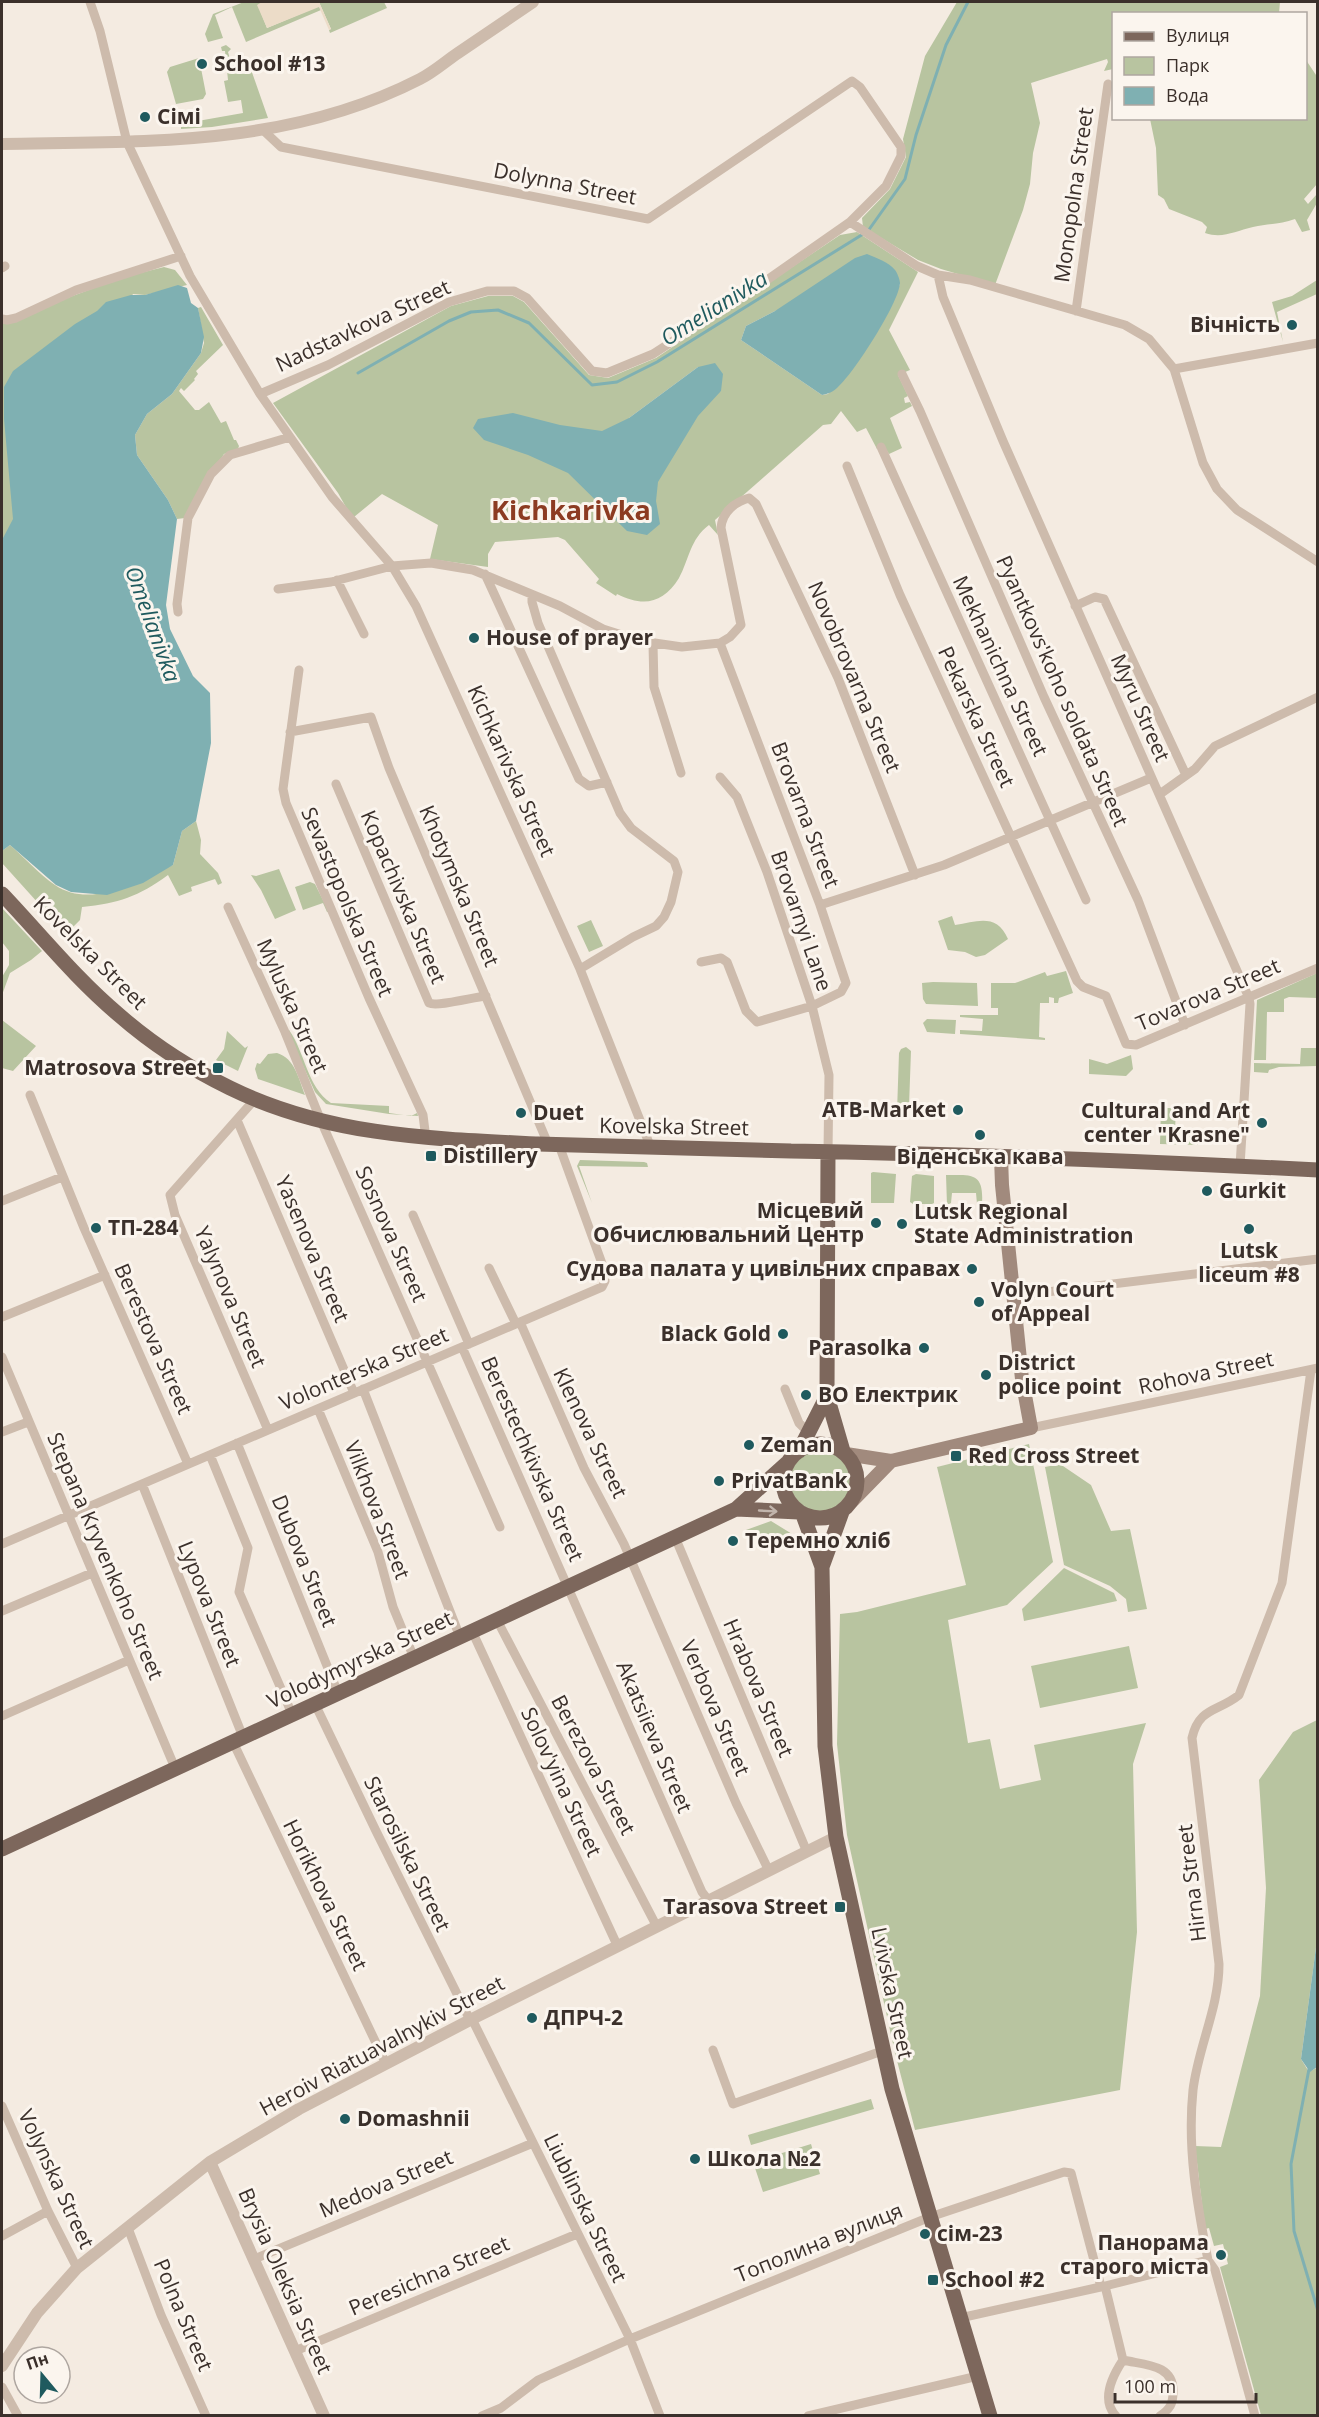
<svg xmlns="http://www.w3.org/2000/svg" width="1319" height="2417" font-family="'Open Sans',sans-serif">
<style>
.green{fill:#b8c4a0;fill-rule:evenodd}
.plaza{fill:#ecdcc8}
.water{fill:#7fb0b2}
.lines{fill:none;stroke-linecap:round;stroke-linejoin:round}
.stream{stroke:#7fb0b2;stroke-width:3}
.minor{stroke:#cdbbac;stroke-width:9}
.tertiary{stroke:#cdbbac;stroke-width:12}
.secondary{stroke:#a18a7d;stroke-width:14}
.primary{stroke:#7d675c;stroke-width:15}
.oneway{stroke:#c2b5ac}
.poi-dot{fill:#1f5a5e;stroke:#fbf5ee;stroke-width:2}
.labels{text-anchor:middle;stroke-width:6;stroke-linejoin:round;paint-order:stroke}
.poi-label{font-size:21px;font-weight:bold;fill:#3b302b;stroke:#fbf5ee;text-anchor:start}
.street-label{font-size:21px;fill:#3b302b;stroke:#fbf5ee}
.water-label{font-size:22px;font-style:italic;fill:#1f5a5e;stroke:#fbf5ee}
.district-label{font-size:27px;font-weight:bold;fill:#8c3b22;stroke:#fbf5ee}
</style>
<rect width="100%" height="100%" fill="#f4ebe1"/>
<path class="green" d="M244,2l20,1 -6,2 9,23 52,-22 2,4 -75,32 -14,-35 -17,8 8,23 -15,4 -3,-8 8,-20z
M319,2h65l3,6 -57,25 -1,-3 2,-1z
M957,2h323l-1,11 -165,1 -1,55 -9,2 4,-9 -1,-3 -76,24 9,40 -7,30 -3,31 -7,26 -28,75 -54,-16 -23,-9 -55,-33 -1,-9 28,-29 16,-32 -3,-18 22,-83z
M226,45l5,4 -3,3 3,10 5,3 12,-4 20,57 -56,9 -31,2v-2l12,-2 -1,-3 51,-9 -2,-13 -13,2 -4,-21 4,-1 -3,-29h-3l-1,-4z
M199,58l7,36 -3,5 -27,5 -9,-32 3,-5z
M1306,60l12,18 -1,106 -13,15 4,5 9,-10v9l-10,17 3,10 -8,2 -7,-13c-14,5 -27,5 -42,8 -18,4 -30,12 -48,6l2,-6 -5,-5 -33,-13 -5,-10 -6,-4 -2,-47 -6,-29 156,-1z
M857,232l61,40 -29,58 21,40 -12,5 10,21 -4,2 1,5 5,-1 2,4 -22,12 12,30 -13,6 -5,-8 -7,3 -11,-21 -9,4 -16,-21 -10,13 -8,1 -108,95 3,15 -9,-10c-19,14 -20,35 -30,53 -16,26 -36,29 -62,16l-1,2 -20,-13 3,-4 -34,-39 -7,-3 -63,5 -7,12v13l-58,-8 8,-34 -56,-31 -28,23 -3,-1 -13,-23 -65,-90 178,-97 37,-10h25l11,6 65,73 19,3 48,-20 184,-123zM900,284c-19,48 -39,72 -72,110l-6,1 -81,-55 5,-14 29,-15zM698,367l23,24 -92,27z
M164,267l11,3 12,15 -42,10 -12,-1 -108,174 -23,112v-258l122,-45z
M1317,280v14l-40,18 6,30 -11,-40 20,-6z
M201,307l22,38 -27,26 2,3 -4,5 1,1 -11,11 -3,-3 -2,3 16,19h4l10,-8 12,21 5,-2 8,19h2l3,6 -1,3 -14,5 -39,64 -8,1 -9,-19 -31,-45 -2,-20 12,-21 25,-20 29,-41 3,-10 -6,-35z
M196,821l5,19 -1,14 18,19 4,10 -4,2 -3,-6 -24,8 1,4 -13,5 -11,-21c-30,22 -49,28 -86,32l-2,13 -14,14 -64,-71v-12l8,-6c15,13 29,29 45,40 37,25 83,-5 118,-20l9,-34z
M279,869l17,41 -21,9 -14,-29 -10,-15 5,1z
M310,882l5,2 14,28h-2l-4,-9 -20,7 -8,-23z
M2,908l40,43 -11,9 -21,13 -8,22v-18l7,-12v-14l-7,-9z
M952,916l3,9c23,-4 42,-12 53,14l-23,16 -9,2 -11,-5 -17,-2 -10,-29z
M591,920l12,26 -14,6 -12,-26z
M1066,971l7,22 -14,5 -1,5h-4v-5l-5,-1v6h-9l-1,34 6,1v2l-85,-6v-4l22,1 1,-12 -23,-2v-2h38v-7h-7v-25h24l30,-11 2,4z
M1317,973v25l-28,-1 -5,2v13h-17l-1,48h-12l3,-60z
M933,982l44,1 1,23 -52,-2 -3,-5 -1,-16z
M927,1019l29,1 -1,14 -28,-2 -4,-9z
M2,1020l34,26 -23,25 -11,-3z
M289,1030c16,22 18,57 42,73l58,3v7l22,3 6,-3 -1,-5 2,8 -29,-2 -63,-10 -11,-12 -28,-61z
M227,1031l18,17 3,-2 -10,25 -22,-11 8,-11z
M906,1047l5,4 -2,55h-7l-1,6h-4l2,-59 2,-4z
M1301,1048h16v18l-38,1 -10,3 -1,3 -14,-1v-9l46,1z
M277,1053c18,5 22,27 28,42l-47,-16 -3,-10 2,-6 3,1 8,-10z
M1131,1055l2,14 -7,7 -37,-2v-15l18,5z
M1161,1108h15l-1,22 23,1v14l-38,-1z
M580,1160l64,2 3,1 1,4 -69,-1 13,37 -15,-37z
M873,1172l23,2 -2,29h-23v-30z
M916,1174l18,2v27l-2,1h-19l-3,-2 2,-26z
M946,1175c26,0 38,-3 36,29h-5l-1,-11h-24l-1,10 -4,2z
M1029,1444l24,118 -46,43 -59,15 20,123 22,-4 10,50 41,-9 -7,-35 112,-22 -13,41 4,168 -17,158 -205,40 -20,-77 -48,-218 -10,-91 3,-130 17,-2 109,-27 -29,-118z
M790 1481a30 30 0 1 1 60 0a30 30 0 1 1-60 0Z
M1060,1464l31,21 20,46 19,-2 17,80 -19,3 -2,-13 -16,-13 -46,-21 -19,-98z
M771,1521l26,16 2,7c-15,-2 -44,0 -53,-14z
M1064,1568l50,25 3,8 -93,20 -2,-12z
M1129,1646l9,42 -98,20 -9,-42z
M1317,1720v220l-16,119 8,13 9,-5 -1,348h-56l-41,-148 8,-3 -5,-20 -9,2 -5,-18 -4,1 -10,-83 26,1 39,-151 6,-108 -7,-108 34,-48z
M871,2099l3,10 -123,36 -3,-10z
M811,2144l9,30 -57,18 -10,-30z"/>
<path class="plaza" d="M262,2h57l12,27 -2,1 -10,-23 -52,21 -10,-23z"/>
<path class="water" d="M867,254c9,4 22,8 28,16 2,2 5,10 5,13 -1,20 -46,90 -62,104 -5,5 -10,7 -16,8l-81,-55 5,-14 29,-15 80,-53z
M178,285l9,3 4,15 7,5 6,29 -3,16 -29,41 -25,20 -12,21 2,20 31,45 9,19 -11,86 4,24 23,47 17,17 1,50 -15,78 -14,10 -9,34 -30,18 -36,12 -36,-3 -15,-7 -46,-40 -8,6v-311l11,-21 -9,-100v-32l9,-16 62,-47 22,-13 9,-9 25,-7h14z
M715,363l8,11 -2,17 -23,25 -40,66 -2,19 4,23 -13,11 -20,-4 -59,-58 -40,-18 -44,-15 -11,-12 5,-9 35,-6 47,12 42,6 27,-13 69,-51z
M1317,1940v127l-7,5 -9,-13z"/>
<g class="lines">
<path class="stream" d="M358,373l91,-52 22,-9 27,-2 31,13 63,62 25,-3 40,-20 211,-131 37,-52 11,-44 30,-90 22,-43
M1309,2069l-18,95 3,67 24,80"/>
<path class="minor" d="M90,2l10,29 27,111 63,134 70,118 72,103 60,69 24,40 164,363 71,179
M850,222l67,44 21,9 32,5 155,45 24,14 25,30 29,94 14,26 20,21 81,52
M2,268l3,-2
M938,275l5,22 60,144 246,557 1,6 -10,162
M1076,311l32,-227
M2,319l5,1 9,-2 60,-28 105,-34
M1174,369l144,-26
M902,374l18,37 124,286 94,203 47,125
M260,394l68,-29 121,-63 38,-11h27l13,7 65,73 15,2 46,-19 111,-72 86,-60 36,-36 15,-30v-9l-41,-60 -8,-6 -204,138 -367,-72 -17,-16
M881,447l205,453
M847,466l53,129 177,386 6,6 23,9 20,48 10,1 182,-77
M485,574l94,205 10,7 18,-4
M337,580l27,54
M278,589l53,-7 61,-16 39,-3 42,7 87,36 43,23 38,12 41,6 38,-4
M532,595v7l6,21 82,190 11,15 43,33 4,11 -7,30 -7,15 -8,9 -23,11 -53,32
M1075,606l20,-9 9,2 82,176
M178,612l-1,-8 11,-86 23,-44 19,-19 60,-18
M653,644l1,43 27,86
M299,670l-16,119 3,14 83,195 54,117 3,24
M290,732l81,-15 18,51 159,376
M336,784l93,219c8,4 45,-6 57,-7
M1160,794l35,-25 20,-23 103,-49
M820,905l124,-40 207,-87
M228,907l57,125 36,89 179,406
M701,962l20,-4 6,4 19,49 11,11 55,-16 -45,-134 -30,-75 -17,-20
M30,1095l54,133 104,236
M255,1099l-85,96 5,20 93,215
M237,1120l117,273
M828,1152l1,-77 -17,-69 29,-14 5,-9 -26,-78 -100,-262 10,-6 11,-12 -20,-97c1,-16 14,-26 28,-30l7,6 82,174 77,197
M2,1201l60,-24
M413,1215l56,129
M489,1268l27,56
M1014,1296l304,-37
M2,1317l103,-42
M520,1322l64,146 40,76 112,259 33,68
M462,1347l240,545 7,9
M2,1357l173,411
M363,1389l97,248
M785,1389l14,34 9,9
M318,1409l60,143 15,55 21,51
M1031,1428l287,-60
M2,1432l26,-10
M237,1443l101,250
M210,1455l38,93 -9,44 53,122
M142,1484l101,253
M675,1537l132,315
M2,1544l600,-257 3,-6 -1,-12 -45,-124
M2,1611l90,-38
M497,1620l160,307
M472,1631l146,316
M315,1704l61,127 94,189
M2,1716l127,-56
M233,1742l153,322
M472,2019l158,320 30,77
M713,2050l20,54 149,-53
M2,2106l46,105 29,57
M128,2228l33,87 45,101
M2,2236l46,-25
M254,2259l279,-116
M1105,2286l18,74c-10,15 -23,39 -7,56
M960,2318l145,-32 103,-26
M295,2351l282,-117
M1123,2360c21,5 51,4 50,32 0,12 -3,17 -13,24
M2,2387l16,29
M482,2416l19,-8 37,-28 92,-41 300,-122 134,-45 7,1 30,114
M808,2416l170,-40
M1255,2416l-40,-146 -7,-10c-11,-56 -21,-112 -15,-170 5,-43 26,-82 26,-126l-27,-226c7,-31 26,-26 47,-43l43,-112 29,-213"/>
<path class="tertiary" d="M2,144c144,-3 286,3 418,-65 14,-7 26,-18 38,-26 25,-17 50,-34 75,-51
M210,2162l114,254
M2,2366l35,-53 40,-45 133,-106 89,-53 173,-90 364,-182"/>
<path class="secondary" d="M846,1454l45,7 140,-33 -9,-49 -20,-194 -1,-28
M853,1500l38,-39"/>
<path class="primary" d="M2,894c38,40 74,85 117,121 32,28 72,54 111,73 98,48 202,51 308,56 85,3 169,5 253,7 176,3 351,10 527,19
M828,1152l-1,244 16,55
M783 1481a37 37 0 1 1 74 0a37 37 0 1 1-74 0Z
M799,1451l28,-55
M736,1509l63,3
M842,1512l-20,55 3,179 11,91 56,252 98,327
M803,1515l19,52
M2,1849l734,-340 51,-46"/>
</g>
<defs><path id="oneway-shaft" d="M-6 0H5M1.5-3L5.5 0L1.5 3" fill="none" stroke-width="1.6" stroke-linecap="round" stroke-linejoin="round" transform="scale(1.5)"/></defs>
<use class="oneway" href="#oneway-shaft" transform="translate(768 1511) rotate(3)"/>
<g class="poi-dot">
<circle cx="202" cy="64" r="6"/>
<circle cx="145" cy="117" r="6"/>
<circle cx="1292" cy="325" r="6"/>
<circle cx="474" cy="638" r="6"/>
<rect x="212" y="1062" width="12" height="12" rx="3"/>
<circle cx="958" cy="1110" r="6"/>
<circle cx="521" cy="1113" r="6"/>
<circle cx="1262" cy="1123" r="6"/>
<circle cx="980" cy="1135" r="6"/>
<rect x="425" y="1150" width="12" height="12" rx="3"/>
<circle cx="1207" cy="1191" r="6"/>
<circle cx="876" cy="1223" r="6"/>
<circle cx="902" cy="1224" r="6"/>
<circle cx="96" cy="1228" r="6"/>
<circle cx="1249" cy="1229" r="6"/>
<circle cx="972" cy="1269" r="6"/>
<circle cx="979" cy="1302" r="6"/>
<circle cx="783" cy="1334" r="6"/>
<circle cx="924" cy="1348" r="6"/>
<circle cx="986" cy="1375" r="6"/>
<circle cx="806" cy="1395" r="6"/>
<circle cx="749" cy="1445" r="6"/>
<rect x="950" y="1450" width="12" height="12" rx="3"/>
<circle cx="719" cy="1481" r="6"/>
<circle cx="733" cy="1541" r="6"/>
<rect x="834" y="1901" width="12" height="12" rx="3"/>
<circle cx="532" cy="2018" r="6"/>
<circle cx="345" cy="2119" r="6"/>
<circle cx="695" cy="2159" r="6"/>
<circle cx="925" cy="2234" r="6"/>
<circle cx="1221" cy="2255" r="6"/>
<rect x="927" y="2274" width="12" height="12" rx="3"/>
</g>
<g class="labels">
<g class="poi-label">
<text x="214" y="71">School #13</text>
<text x="157" y="124">Сімі</text>
<text x="1280" y="332" text-anchor="end">Вічність</text>
<text x="486" y="645">House of prayer</text>
<text x="206" y="1075" text-anchor="end">Matrosova Street</text>
<text x="946" y="1117" text-anchor="end">ATB-Market</text>
<text x="1250" y="1118" text-anchor="end">Cultural and Art<tspan x="1250" dy="24">center "Krasne"</tspan></text>
<text x="533" y="1120">Duet</text>
<text x="443" y="1163">Distillery</text>
<text x="980" y="1164" text-anchor="middle">Віденська кава</text>
<text x="1219" y="1198">Gurkit</text>
<text x="864" y="1218" text-anchor="end">Місцевий<tspan x="864" dy="24">Обчислювальний Центр</tspan></text>
<text x="914" y="1219">Lutsk Regional<tspan x="914" dy="24">State Administration</tspan></text>
<text x="108" y="1235">ТП-284</text>
<text x="1249" y="1258" text-anchor="middle">Lutsk<tspan x="1249" dy="24">liceum #8</tspan></text>
<text x="960" y="1276" text-anchor="end">Судова палата у цивільних справах</text>
<text x="991" y="1297">Volyn Court<tspan x="991" dy="24">of Appeal</tspan></text>
<text x="771" y="1341" text-anchor="end">Black Gold</text>
<text x="912" y="1355" text-anchor="end">Parasolka</text>
<text x="998" y="1370">District<tspan x="998" dy="24">police point</tspan></text>
<text x="818" y="1402">ВО Електрик</text>
<text x="761" y="1452">Zeman</text>
<text x="968" y="1463">Red Cross Street</text>
<text x="731" y="1488">PrivatBank</text>
<text x="745" y="1548">Теремно хліб</text>
<text x="828" y="1914" text-anchor="end">Tarasova Street</text>
<text x="544" y="2025">ДПРЧ-2</text>
<text x="357" y="2126">Domashnii</text>
<text x="707" y="2166">Школа №2</text>
<text x="937" y="2241">сім-23</text>
<text x="1209" y="2250" text-anchor="end">Панорама<tspan x="1209" dy="24">старого міста</tspan></text>
<text x="945" y="2287">School #2</text>
</g>
<g class="street-label">
<text transform="translate(565 184) rotate(11)" y="7">Dolynna Street</text>
<text transform="translate(1074 195) rotate(-82)" y="7">Monopolna Street</text>
<text transform="translate(363 326) rotate(-25)" y="7">Nadstavkova Street</text>
<text transform="translate(1000 666) rotate(65)" y="7">Mekhanichna Street</text>
<text transform="translate(854 677) rotate(67)" y="7">Novobrovarna Street</text>
<text transform="translate(1062 691) rotate(66)" y="7">Pyantkovsʹkoho soldata Street</text>
<text transform="translate(1140 708) rotate(66)" y="7">Myru Street</text>
<text transform="translate(976 717) rotate(65)" y="7">Pekarska Street</text>
<text transform="translate(511 771) rotate(66)" y="7">Kichkarivska Street</text>
<text transform="translate(805 815) rotate(69)" y="7">Brovarna Street</text>
<text transform="translate(459 886) rotate(67)" y="7">Khotymska Street</text>
<text transform="translate(403 897) rotate(67)" y="7">Kopachivska Street</text>
<text transform="translate(347 902) rotate(67)" y="7">Sevastopolska Street</text>
<text transform="translate(801 921) rotate(71)" y="7">Brovarnyi Lane</text>
<text transform="translate(90 953) rotate(45)" y="7">Kovelska Street</text>
<text transform="translate(1208 995) rotate(-23)" y="7">Tovarova Street</text>
<text transform="translate(292 1006) rotate(66)" y="7">Myluska Street</text>
<text transform="translate(674 1127) rotate(1)" y="7">Kovelska Street</text>
<text transform="translate(391 1234) rotate(66)" y="7">Sosnova Street</text>
<text transform="translate(312 1249) rotate(67)" y="7">Yasenova Street</text>
<text transform="translate(230 1297) rotate(67)" y="7">Yalynova Street</text>
<text transform="translate(153 1339) rotate(66)" y="7">Berestova Street</text>
<text transform="translate(364 1369) rotate(-23)" y="7">Volonterska Street</text>
<text transform="translate(1206 1373) rotate(-12)" y="7">Rohova Street</text>
<text transform="translate(590 1433) rotate(64)" y="7">Klenova Street</text>
<text transform="translate(532 1459) rotate(66)" y="7">Berestechkivska Street</text>
<text transform="translate(377 1510) rotate(69)" y="7">Vilkhova Street</text>
<text transform="translate(105 1556) rotate(67)" y="7">Stepana Kryvenkoho Street</text>
<text transform="translate(304 1561) rotate(68)" y="7">Dubova Street</text>
<text transform="translate(209 1604) rotate(68)" y="7">Lypova Street</text>
<text transform="translate(360 1660) rotate(-25)" y="7">Volodymyrska Street</text>
<text transform="translate(758 1688) rotate(67)" y="7">Hrabova Street</text>
<text transform="translate(715 1708) rotate(67)" y="7">Verbova Street</text>
<text transform="translate(654 1737) rotate(67)" y="7">Akatsiieva Street</text>
<text transform="translate(593 1765) rotate(62)" y="7">Berezova Street</text>
<text transform="translate(561 1782) rotate(65)" y="7">Solov'yina Street</text>
<text transform="translate(407 1854) rotate(64)" y="7">Starosilska Street</text>
<text transform="translate(1192 1883) rotate(-97)" y="7">Hirna Street</text>
<text transform="translate(325 1895) rotate(64)" y="7">Horikhova Street</text>
<text transform="translate(892 1993) rotate(78)" y="7">Lvivska Street</text>
<text transform="translate(382 2046) rotate(-28)" y="7">Heroiv Riatuavalnykiv Street</text>
<text transform="translate(56 2179) rotate(65)" y="7">Volynska Street</text>
<text transform="translate(386 2184) rotate(-23)" y="7">Medova Street</text>
<text transform="translate(585 2208) rotate(64)" y="7">Liublinska Street</text>
<text transform="translate(819 2243) rotate(-22)" y="7">Тополина вулиця</text>
<text transform="translate(429 2276) rotate(-23)" y="7">Peresichna Street</text>
<text transform="translate(285 2281) rotate(66)" y="7">Brysia Oleksia Street</text>
<text transform="translate(183 2315) rotate(67)" y="7">Polna Street</text>
</g>
<g class="water-label">
<text transform="translate(714 308) rotate(-32)" y="8">Omelianivka</text>
<text transform="translate(153 624) rotate(70)" y="8">Omelianivka</text>
</g>
<g class="district-label">
<text x="571" y="520">Kichkarivka</text>
</g>
</g>
<rect width="1319" height="2417" fill="none" stroke="#3b302b" stroke-width="6"/>
<rect x="1112" y="12" width="195" height="108" fill="#fbf5ee" stroke="#aea6a0" stroke-width="1.5"/>
<rect x="1124" y="32" width="30" height="9" fill="#7d675c" stroke="#aea6a0" stroke-width="1.5"/>
<text x="1166" y="42" font-size="18" fill="#3b302b">Вулиця</text>
<rect x="1124" y="57" width="30" height="18" fill="#b8c4a0" stroke="#aea6a0" stroke-width="1.5"/>
<text x="1166" y="72" font-size="18" fill="#3b302b">Парк</text>
<rect x="1124" y="87" width="30" height="18" fill="#7fb0b2" stroke="#aea6a0" stroke-width="1.5"/>
<text x="1166" y="102" font-size="18" fill="#3b302b">Вода</text>
<g transform="translate(42 2375) rotate(341)"><circle r="28" fill="#fbf5ee" stroke="#aea6a0" stroke-width="1.5"/>
<path d="M0-4.5L10 22L0 15L-10 22Z" fill="#1f5a5e"/>
<text y="-9" font-size="16" font-weight="bold" text-anchor="middle" fill="#3b302b">Пн</text>
</g>
<path d="M1115 2393v9h141v-9" fill="none" stroke="#3b302b" stroke-width="3"/>
<text x="1124" y="2393" font-size="18" fill="#3b302b" stroke="#fbf5ee" stroke-width="4.5" paint-order="stroke">100 m</text>
</svg>
